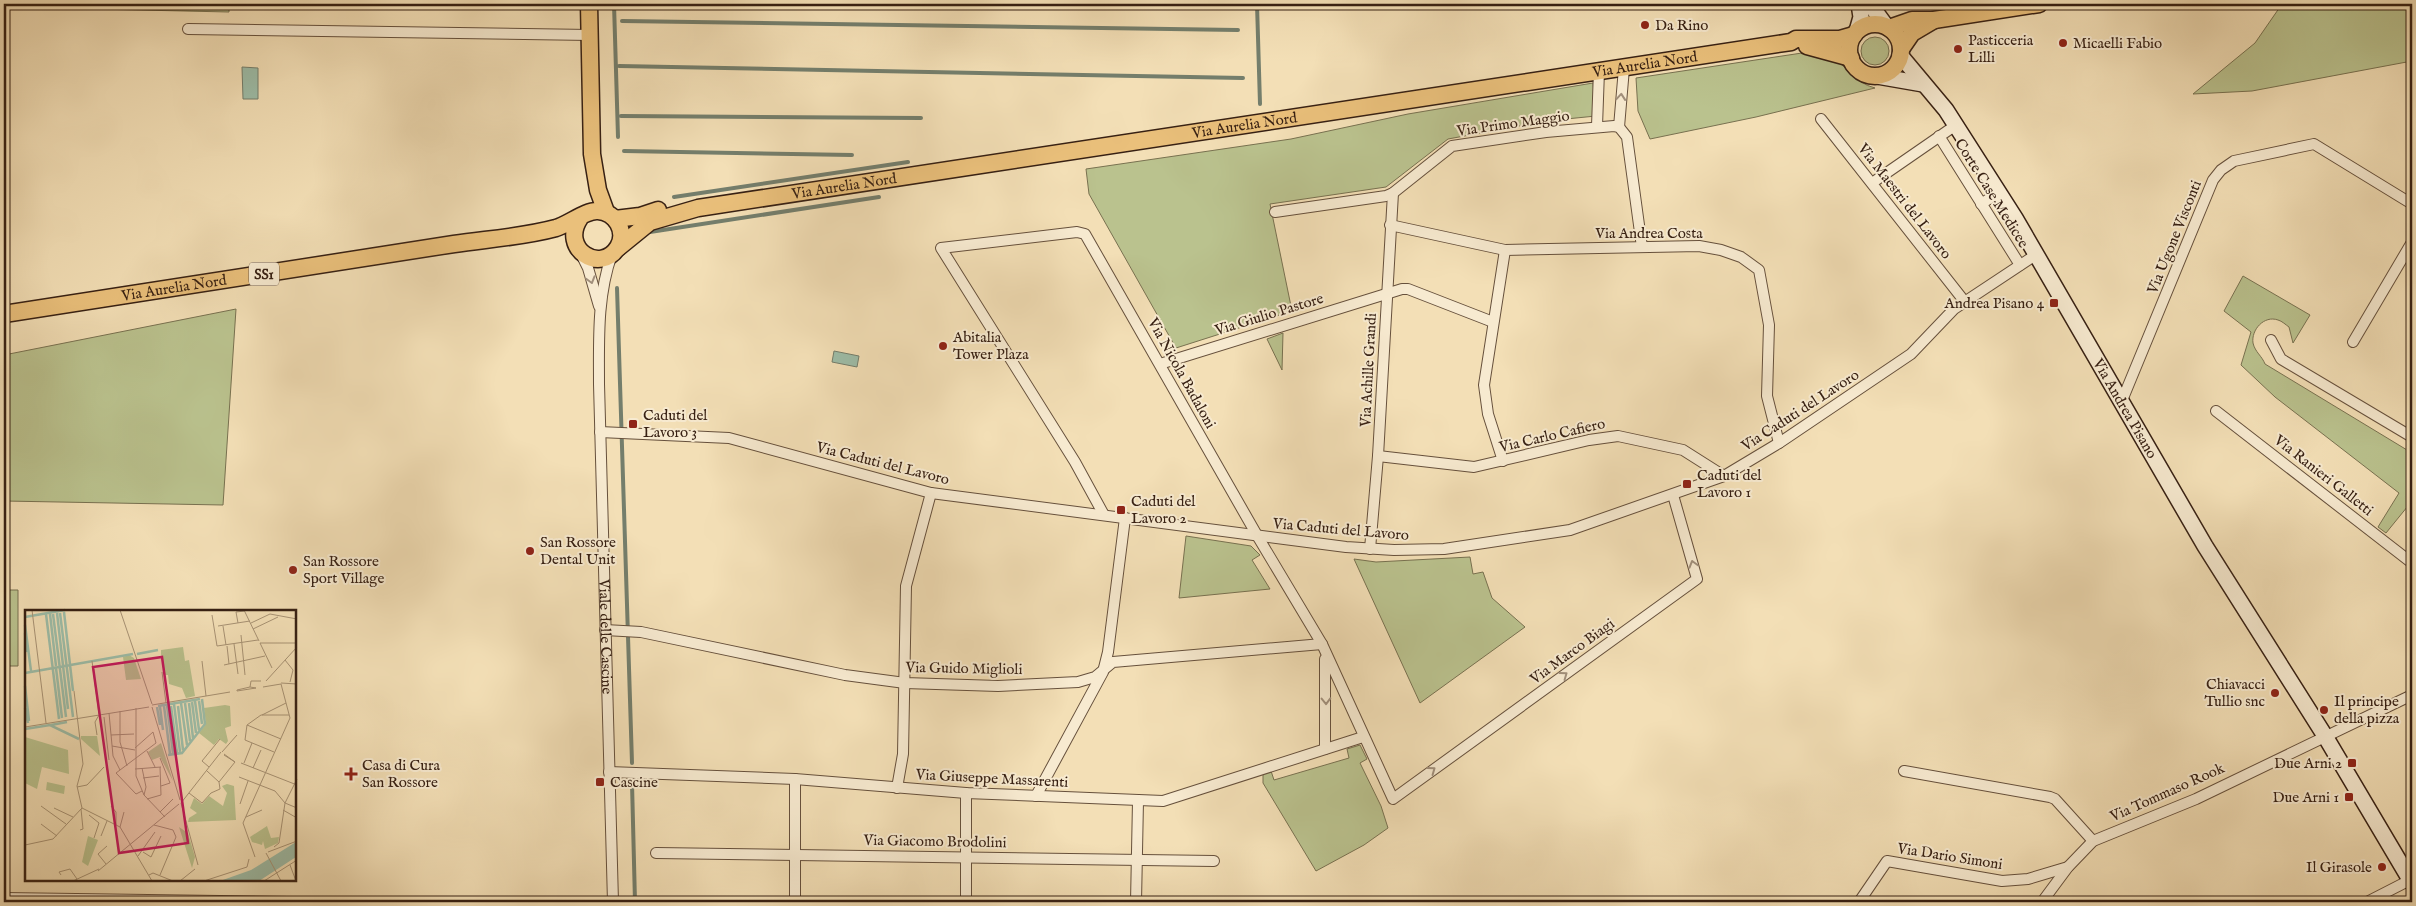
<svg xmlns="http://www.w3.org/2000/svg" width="2416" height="906" font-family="'IM FELL English',serif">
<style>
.green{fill:#bac28e;stroke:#787150}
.water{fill:#9dbda8;stroke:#747e6c}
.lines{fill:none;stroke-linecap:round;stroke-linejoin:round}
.stream{stroke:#747e6c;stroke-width:4}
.street-casing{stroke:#66503c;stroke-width:12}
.secondary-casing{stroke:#372013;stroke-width:18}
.primary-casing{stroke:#372013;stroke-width:19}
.street{stroke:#f7ead0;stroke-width:10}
.secondary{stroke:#f7ead0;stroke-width:15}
.primary{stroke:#eac07b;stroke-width:16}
.oneway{stroke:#a18f7b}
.poi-dot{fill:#8f2418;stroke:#f7ead0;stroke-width:2}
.labels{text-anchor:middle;stroke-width:4;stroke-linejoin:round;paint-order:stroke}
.shield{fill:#f7ead0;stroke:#715d4c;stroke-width:1}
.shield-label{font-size:14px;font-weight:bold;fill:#372013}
.poi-label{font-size:15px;fill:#372013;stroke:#f7ead0;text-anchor:start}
.street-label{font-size:15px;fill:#372013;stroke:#f7ead0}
.inset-river{fill:none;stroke:#9dbda8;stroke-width:2.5}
.inset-road{fill:none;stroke:#a89375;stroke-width:1}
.view{fill:#c2185b;fill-opacity:0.15;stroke:#c2185b;stroke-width:2.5}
.inset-edge{fill:none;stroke:#372013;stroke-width:2.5}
</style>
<rect width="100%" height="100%" fill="#f3dfb6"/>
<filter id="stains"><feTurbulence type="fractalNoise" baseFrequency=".004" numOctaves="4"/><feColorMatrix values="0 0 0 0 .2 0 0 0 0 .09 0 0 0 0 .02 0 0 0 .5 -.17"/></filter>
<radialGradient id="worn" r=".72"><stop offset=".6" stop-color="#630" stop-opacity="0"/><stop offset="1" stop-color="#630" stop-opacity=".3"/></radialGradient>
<path class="green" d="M4,4h225v8l-225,-5z
M2282,4h130v57l-160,30 -59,3 62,-51z
M1861 51a14 14 0 1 1 28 0a14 14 0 1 1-28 0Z
M1802,53c7,0 17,-1 24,2 20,7 27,28 49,33l-119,29 -106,22 -12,-28 -2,-33z
M1593,83l3,33 -50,5 -98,18 -62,48 -116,17 22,107 -116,37 -87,-154 -3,-25 205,-30 117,-25z
M2243,276l67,39 -17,28 -4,-16c-3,-2 -7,-6 -11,-7 -14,-5 -27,10 -25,23 2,9 9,13 12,21l147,89v48l-26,32 -8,-6 21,-34 -124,-96 -34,-32 10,-33 -27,-21z
M236,309l-13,196 -219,-4v-146z
M1283,333l-1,37 -15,-31z
M1186,536l65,10 9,9 -8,5 18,29 -91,9z
M1470,557l3,17 10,-2 9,26 33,29 -105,76 -66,-144 22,3z
M4,590h14v76h-14z
M1360,745l7,14 -7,4 21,43 7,22 -24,17 -48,26 -53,-88v-9l8,-3 3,9 75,-22 -2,-9z"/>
<path class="water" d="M242,67l16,1v31h-15z
M834,351l25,5 -2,11 -25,-5z"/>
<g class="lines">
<path class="stream" d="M614,4l4,133
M1257,4l3,100
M622,21l616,9
M619,66l624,12
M621,116l300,2
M624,151l228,4
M674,197l234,-35
M650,232l229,-35
M617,288l15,475
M632,783l3,119"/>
<defs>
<g id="street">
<path d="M188,29l402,6"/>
<path d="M1821,119l144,183"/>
<path d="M1597,126l2,-55"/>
<path d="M1619,127l5,-59"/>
<path d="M1939,136l81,129"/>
<path d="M1872,183l84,-58"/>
<path d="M1981,204l17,-11"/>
<path d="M1275,212l111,-16 7,-3 59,-47 94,-14 68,-6 5,1 8,10 15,110"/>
<path d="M1390,225l115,25 194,-4 22,4 20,7 18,13 10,55 -2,71 12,47"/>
<path d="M581,254l7,14 11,38"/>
<path id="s1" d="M612,254c-15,42 -13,86 -13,130l14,518"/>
<path d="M2271,340l10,19 131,78"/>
<path d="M2353,342l59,-100"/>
<path d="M1160,364l242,-75h6l85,33"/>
<path d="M2121,403l92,-223 8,-10 13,-9 80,-17 98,60"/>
<path d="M2216,411l196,152"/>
<path d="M600,432l129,6 202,55 415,54 48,3 50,-1 126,-19 154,-54 55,-33 132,-89 43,-45 83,-55"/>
<path d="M1378,456l96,11 115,-27 29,-4 65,14 41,26"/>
<path d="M1503,461l-15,-47 -4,-29 21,-135"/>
<path d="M1104,515l-29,-53 -134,-214 136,-16 8,2 173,303 64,107 71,155 304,-220 -24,-84"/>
<path d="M1370,549l8,-93 15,-263"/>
<path d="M605,630l36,2 204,43 60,8 93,3 80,-4 17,-5 18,-15 209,-18"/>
<path d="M1325,749v-90"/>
<path d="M1904,771l146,26 5,2 38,42"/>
<path d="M609,772l186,7 171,14 197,8 200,-64"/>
<path d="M897,788l6,-34 3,-168 25,-93"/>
<path d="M1036,796l67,-124 5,-20 17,-134"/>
<path d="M656,853l558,8"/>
<path d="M4,898l284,4"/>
<path d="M795,902v-123"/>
<path d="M966,902v-109"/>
<path d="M1136,902l2,-101"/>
<path d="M1859,902l28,-41 115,20 26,-2 40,-12"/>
<path d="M2042,902l26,-35 25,-26 103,-42 216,-104"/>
<path d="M2367,902l43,-22"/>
</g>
<g id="secondary">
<path d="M1870,4l16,22"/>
<path d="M1857,31l4,-14 -2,-13"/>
<path id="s2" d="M1900,55l46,55 69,108 190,328 120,190 87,147"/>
<path d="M1877,76l46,8"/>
</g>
<g id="primary">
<path d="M589,4l3,150 6,36 8,22"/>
<circle cx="1875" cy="50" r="26"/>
<path d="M1889,28l23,-8h22l105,-16"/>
<path d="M1807,46l44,12"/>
<path d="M1901,49l11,-16 22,-13"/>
<path d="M615,219l25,-3 18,-6"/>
<path id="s3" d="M618,248l32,-26 48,-14 1093,-166 5,-3h44l14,-4"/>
<path id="s4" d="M4,314l450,-70c34,-5 69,-7 102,-16 13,-4 30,-18 42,-17 18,1 29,21 20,36 -17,28 -59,2 -38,-29"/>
</g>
</defs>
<use href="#street" class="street-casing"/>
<use href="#secondary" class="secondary-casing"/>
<use href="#primary" class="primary-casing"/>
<use href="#street" class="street"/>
<use href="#secondary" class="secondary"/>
<use href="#primary" class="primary"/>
</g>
<defs><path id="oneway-chevron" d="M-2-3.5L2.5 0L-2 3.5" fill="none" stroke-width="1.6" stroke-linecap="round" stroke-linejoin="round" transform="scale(1.25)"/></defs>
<g class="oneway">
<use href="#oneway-chevron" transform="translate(1621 97) rotate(-85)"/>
<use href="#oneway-chevron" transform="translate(591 280) rotate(74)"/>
<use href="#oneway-chevron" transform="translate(1693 564) rotate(-106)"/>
<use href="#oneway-chevron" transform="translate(1564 675) rotate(-36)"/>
<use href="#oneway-chevron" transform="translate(1326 701) rotate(89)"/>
<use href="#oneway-chevron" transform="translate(1432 770) rotate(-36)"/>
</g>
<g class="poi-dot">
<circle cx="1645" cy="25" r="5"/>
<circle cx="2063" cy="43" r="5"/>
<circle cx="1958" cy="49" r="5"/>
<rect x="2049" y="298" width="10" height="10" rx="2.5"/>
<circle cx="943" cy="346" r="5"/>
<rect x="628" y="419" width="10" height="10" rx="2.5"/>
<rect x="1682" y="479" width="10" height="10" rx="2.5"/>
<rect x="1116" y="505" width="10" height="10" rx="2.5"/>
<circle cx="530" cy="551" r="5"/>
<circle cx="293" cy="570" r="5"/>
<circle cx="2275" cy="693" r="5"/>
<circle cx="2324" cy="710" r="5"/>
<rect x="2347" y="758" width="10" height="10" rx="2.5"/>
<path d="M348.5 766.5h5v5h5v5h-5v5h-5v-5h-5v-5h5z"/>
<rect x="595" y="777" width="10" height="10" rx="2.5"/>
<rect x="2344" y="792" width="10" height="10" rx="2.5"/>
<circle cx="2382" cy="867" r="5"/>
</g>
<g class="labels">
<rect class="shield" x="249" y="262.5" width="30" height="23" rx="4"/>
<g class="shield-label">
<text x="264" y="279">SS1</text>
</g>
<g class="poi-label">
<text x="1655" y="30">Da Rino</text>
<text x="1968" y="45">Pasticceria<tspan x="1968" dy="17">Lilli</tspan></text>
<text x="2073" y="48">Micaelli Fabio</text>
<text x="2044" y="308" text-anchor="end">Andrea Pisano 4</text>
<text x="953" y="342">Abitalia<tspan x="953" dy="17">Tower Plaza</tspan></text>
<text x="643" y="420">Caduti del<tspan x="643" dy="17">Lavoro 3</tspan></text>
<text x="1697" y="480">Caduti del<tspan x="1697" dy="17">Lavoro 1</tspan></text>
<text x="1131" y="506">Caduti del<tspan x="1131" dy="17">Lavoro 2</tspan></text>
<text x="540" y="547">San Rossore<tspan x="540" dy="17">Dental Unit</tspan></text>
<text x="303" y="566">San Rossore<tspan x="303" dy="17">Sport Village</tspan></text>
<text x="2265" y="689" text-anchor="end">Chiavacci<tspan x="2265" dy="17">Tullio snc</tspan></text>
<text x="2334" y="706">Il principe<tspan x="2334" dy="17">della pizza</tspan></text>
<text x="2342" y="768" text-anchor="end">Due Arni 2</text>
<text x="362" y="770">Casa di Cura<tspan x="362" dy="17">San Rossore</tspan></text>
<text x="610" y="787">Cascine</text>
<text x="2339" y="802" text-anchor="end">Due Arni 1</text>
<text x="2372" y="872" text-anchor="end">Il Girasole</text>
</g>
<g class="street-label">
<text dy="5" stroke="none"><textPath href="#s3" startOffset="1049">Via Aurelia Nord</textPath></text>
<text transform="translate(1513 123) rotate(-8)" y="5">Via Primo Maggio</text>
<text dy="5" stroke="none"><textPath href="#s3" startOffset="644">Via Aurelia Nord</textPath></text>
<text dy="5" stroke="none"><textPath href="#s3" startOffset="239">Via Aurelia Nord</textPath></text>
<text transform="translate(1992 193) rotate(58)" y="5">Corte Case Medicee</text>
<text transform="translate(1905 201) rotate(52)" y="5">Via Maestri del Lavoro</text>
<text x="1649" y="238">Via Andrea Costa</text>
<text transform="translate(2174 237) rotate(-68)" y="5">Via Ugone Visconti</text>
<text dy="5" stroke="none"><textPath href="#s4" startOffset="172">Via Aurelia Nord</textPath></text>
<text transform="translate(1269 314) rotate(-17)" y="5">Via Giulio Pastore</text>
<text transform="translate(1368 370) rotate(-87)" y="5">Via Achille Grandi</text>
<text transform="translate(1182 373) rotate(61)" y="5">Via Nicola Badaloni</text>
<text dy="5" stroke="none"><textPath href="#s2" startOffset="420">Via Andrea Pisano</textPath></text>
<text transform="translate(1800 410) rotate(-33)" y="5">Via Caduti del Lavoro</text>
<text transform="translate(1552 435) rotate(-13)" y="5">Via Carlo Cafiero</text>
<text transform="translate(883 463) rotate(14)" y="5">Via Caduti del Lavoro</text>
<text transform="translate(2324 475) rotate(38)" y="5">Via Ranieri Galletti</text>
<text transform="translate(1341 529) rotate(5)" y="5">Via Caduti del Lavoro</text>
<text dy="5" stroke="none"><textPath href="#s1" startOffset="384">Viale delle Cascine</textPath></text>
<text transform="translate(1572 651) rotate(-36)" y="5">Via Marco Biagi</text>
<text transform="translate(964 668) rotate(1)" y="5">Via Guido Miglioli</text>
<text transform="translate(992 778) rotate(3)" y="5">Via Giuseppe Massarenti</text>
<text transform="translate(2167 792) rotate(-24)" y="5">Via Tommaso Rook</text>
<text transform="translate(935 841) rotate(1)" y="5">Via Giacomo Brodolini</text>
<text transform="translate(1950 856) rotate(9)" y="5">Via Dario Simoni</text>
</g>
</g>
<g transform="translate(25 610)">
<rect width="271" height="271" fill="#f3dfb6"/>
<path d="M158,37l2,14 4,-1 6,36 -9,2 -4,-10 -13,-4 -1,-9h-4l-3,-21v-4zM104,45l5,3 7,21 -15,1 -3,-23zM200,95l5,1 1,20 -6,2 3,13 -2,3 -7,-5 -5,6 -15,-12 7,-9 -2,-16zM56,126h16l3,20 -19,-17zM0,127l43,13 1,24 -27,-7 -5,22 -12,-6zM136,133l12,38 -13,-24 -8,3 -4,-8zM22,172l18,4 -1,8 -18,-4zM202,174l7,2 2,34 -48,2 1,-4 8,-5 -7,-5 4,-10 8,6 7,-8 14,10 4,-13 -5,-7zM242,216l4,12 8,-1 -1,6 -13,6 -2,-8 -1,4 -10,-3 -2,-5zM154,217l9,6 7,24 -3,11zM63,226l10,4 -10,26 -6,-4z" fill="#bac28e"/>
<path d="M271,232v15l-37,24h-39l31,-11z" fill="#9dbda8"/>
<path class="inset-river" d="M39,2l9,79M32,3l11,96M35,3l13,104M21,4l13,105M25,4l6,52M28,4l13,103M0,7l40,-7M0,15l6,46M0,23l2,19M112,44l21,-4M31,58l6,50M0,63l108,-19M0,76l4,35M170,91l4,29M174,91l3,23M167,92l4,31M156,93l6,42M160,93l5,38M164,93l4,35M149,94l6,48M142,95l6,48M133,96l42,-7M139,96l6,48M146,96l6,47M153,96l5,44M132,97l3,18M135,97l3,23M0,98l3,15M26,115l16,-3M0,119l25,-4 29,14M143,145l14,-2 23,-29 -3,-25"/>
<path class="inset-road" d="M7,0l14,113M95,0l32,94M219,0l15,31M245,4l27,5M187,5l5,31 41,-6M213,13l-2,-11 9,-1M226,13l19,-9M193,16l32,-5M198,16l3,19M228,19l25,-12M216,25l4,40M235,33h37M235,33l12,25M209,34l4,30M202,36l2,18M260,50l8,10 -3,12M67,51l7,53M177,51l4,35M199,55l41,-9M137,62l4,31M241,71l31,-34M256,73l16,1M225,77l6,1 -19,3v-1zM225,77l1,-6h10M238,77l18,-3M127,95l78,-13M127,97l28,93M111,98v68l8,19 21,22M95,101v31l7,24M84,103l4,43 7,14M237,105l24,-12M79,107l5,43M222,115l-2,15 29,12M222,115l14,-10h28M222,115l34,14M0,117l124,-20M72,125l-2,-13 4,-7M86,125l23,-1M87,136l23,4M110,138l18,-16 3,11 -40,30 20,21 6,-3M122,141l8,16M197,142l15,-17M199,145l11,7 -11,-8M135,148l10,25 -9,3M216,153l56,22M219,153l8,-20M184,157l-7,-6 18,-22M117,158l4,19 -2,8M228,158l8,-18M110,159l26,-2M182,161l12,11M214,167l36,14 10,12 12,5M118,168l16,-2M194,172l16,-20M52,177l10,-2 17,-18M164,183l13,10 9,-10 9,-4 -1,-7M122,189l14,-4 -1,-28M156,193l40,-51M156,193l17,62M215,194l8,-23M16,196l25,18M86,196l5,6v13M29,198l19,9M57,198l38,19 32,54M258,200l14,8M135,202l13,-13M64,205l10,8 -5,15M221,207l16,-7M16,214l16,12M129,215l19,5 3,7 -16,38M95,217l4,-15M55,220l3,-1 -2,-20M76,226l6,-15M0,235l28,-6 29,-31 -5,-22 6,-22 -9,-73M249,237l5,-4 6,-40 12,-24M118,242l8,5 10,-21M243,242l29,-11M241,243l15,28M113,246l17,-24M230,247l-12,-34 47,-105 -9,-34M81,254l-8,-10 9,-8M265,255l6,16M73,261l81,-67M36,265l-2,-3 11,-3 7,10M124,265l4,-2 20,8M48,271l26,-12M155,271l15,-12M179,271l43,-14 2,-8M239,271l33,-21"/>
<path class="view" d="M137,47l26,186 -69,10 -26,-186z"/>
<rect width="271" height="271" class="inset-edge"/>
</g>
<rect width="2416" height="906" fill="none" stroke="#f3dfb6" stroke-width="20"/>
<rect x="5" y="5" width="2406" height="896" fill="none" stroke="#372013" stroke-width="2.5"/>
<rect x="10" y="10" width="2396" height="886" fill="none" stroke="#372013"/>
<rect width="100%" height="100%" filter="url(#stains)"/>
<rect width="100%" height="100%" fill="url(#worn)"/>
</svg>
